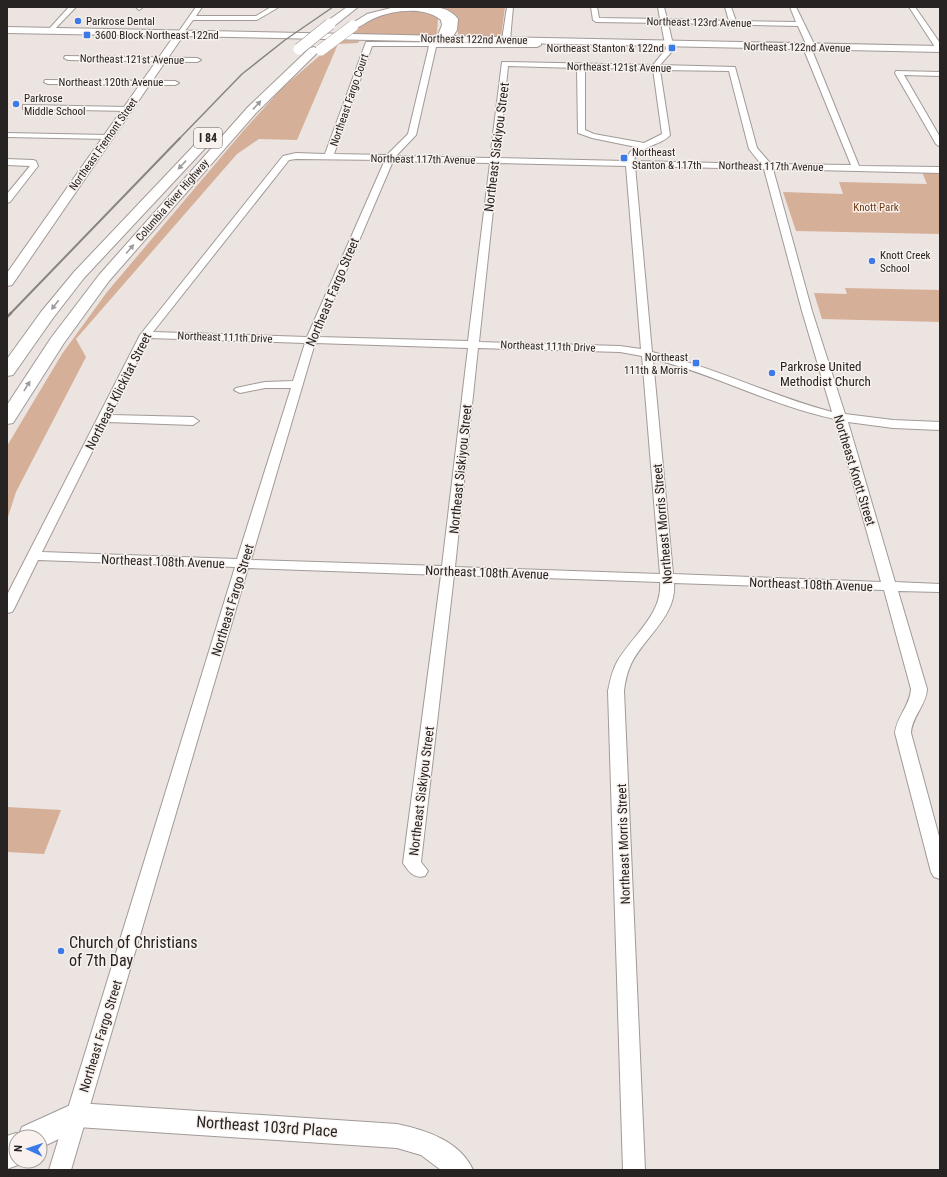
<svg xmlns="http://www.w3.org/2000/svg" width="947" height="1177" font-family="'Roboto Condensed',sans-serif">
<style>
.green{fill:#d6af99}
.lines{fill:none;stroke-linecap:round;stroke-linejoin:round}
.minor-casing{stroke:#a19a97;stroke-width:2}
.major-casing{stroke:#a19a97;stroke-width:2}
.highway-casing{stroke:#a19a97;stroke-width:2}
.minor{fill:#fff;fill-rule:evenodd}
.major{fill:#fff;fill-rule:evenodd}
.highway{fill:#fff;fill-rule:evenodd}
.rail-far2{stroke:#898482;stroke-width:1.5}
.rail-far1{stroke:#898482;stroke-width:2}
.rail{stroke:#898482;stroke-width:2.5}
.highway-bridge-casing{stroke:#a19a97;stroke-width:12;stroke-linecap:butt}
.highway-bridge{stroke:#fff;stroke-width:11}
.oneway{fill:#9d9c9c}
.poi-dot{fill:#3b7ae8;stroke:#f8f1ed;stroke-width:1.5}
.labels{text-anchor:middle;stroke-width:3;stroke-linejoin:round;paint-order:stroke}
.far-poi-label{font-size:11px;fill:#262322;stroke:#f8f1ed;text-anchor:start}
.far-street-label{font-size:11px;fill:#262322;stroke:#f8f1ed}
.far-park-label{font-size:11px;fill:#703913;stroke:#f8f1ed}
.shield{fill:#f8f1ed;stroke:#65615f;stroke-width:1}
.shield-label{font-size:12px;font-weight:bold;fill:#262322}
.street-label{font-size:13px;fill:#262322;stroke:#f8f1ed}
.poi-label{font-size:13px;fill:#262322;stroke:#f8f1ed;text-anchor:start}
.near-poi-label{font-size:16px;fill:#262322;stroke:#f8f1ed;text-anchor:start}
.near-street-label{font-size:16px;fill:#262322;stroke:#f8f1ed}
</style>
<rect width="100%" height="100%" fill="#ebe4e0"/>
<path class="green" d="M433,7h72l-4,30 -35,-1 -8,-2 -1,-16 -8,-6z
M401,10l31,3 6,5 -1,16 -12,2 -78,-2c16,-13 34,-21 54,-24z
M338,40l21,1 -1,2 -20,1 -41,96 -38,-1 -22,15 -161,185 10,18 -70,135 -9,28v-74l55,-92 45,-62 137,-162 38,-42z
M922,172l18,1v61l-144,-3 -13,-39 60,2 -4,-12 88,2z
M845,288l95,2v32l-118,-3 -8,-26 33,1z
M7,807l54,3 -17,44 -37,-2z"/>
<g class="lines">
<defs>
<path id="minor" d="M69,7h7l-24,25h-4v-2z
M136,7h6v1l-3,2z
M196,7h6l-6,9h60l15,-9h8l-22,13h-64l-11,15h-4l-1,-1z
M507,7h6l-3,33 -4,2 -4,-2z
M591,7h6l2,11 61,1 -2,-12h6l3,12 62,2 -4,-14h6l5,14 60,1 -6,-15h6l18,37 -2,6 47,116 81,1v6l-167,-4 39,142 33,103 48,6 47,2v8l-47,-2 -45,-6 47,160 45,2v8l-42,-1 29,98c-1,17 -15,27 -16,44l29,107v39l-6,-2 -3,-5 -36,-139c2,-17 15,-27 16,-44l-27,-99 -210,-7c3,33 -30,54 -43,81 -4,9 -6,17 -7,27l21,479h-22l-15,-479c2,-10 4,-20 9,-29 15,-26 46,-48 43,-80l-206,-7 -33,287 7,9 -3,5c-11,3 -16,-4 -22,-13l38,-288 -193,-7 -177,602h-22l186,-603 -197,-7 -24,49 -2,3 -5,1v-18l133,-260 143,-179 13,-3 29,1 41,-112 169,1 2,-3h4v5l-4,2h-101l-20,88 -20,21 94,2 12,-96 151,3 13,-16 -5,-26 -65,-1 -3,-2zM668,23l130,3 8,18 -2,6 47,115 -80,-1 -14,-16 -22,-81 -75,-2 14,-16zM372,46h57l-21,88 -21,21 -53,-1zM508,66l69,2 1,65 14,5 44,9 -6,5 -4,9 -127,-3zM585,68l68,1 9,65 -18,9 -50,-9 -9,-4zM660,70l69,1 20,78 12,15 -127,-3c3,-15 27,-15 36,-26zM296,159l89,1 -78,177 -154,-5 136,-172zM393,161l97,2 -22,178 -150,-4zM498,163l128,3 15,183 -21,-3 -141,-4zM635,166l129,3 38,142 30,101c-61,-16 -118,-45 -180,-60zM149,338l156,5 -12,38 -28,1 -29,6 -2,2 6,3 25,-5h26l-54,171 -195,-7 65,-130 86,3 6,-4 -6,-4 -82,-2zM315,343l153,5 -26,218 -191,-6zM478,348l142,4 22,4 18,218 -205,-7zM653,359c62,15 119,47 182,60l46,163 -208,-8z
M909,7h6l25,36v7h-3z
M65,56l132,2 4,2 -4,2 -129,-2 -4,-2z
M896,71l44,1v4l-36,-1 36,62v10l-4,-3 -41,-71z
M45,80l130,1 4,2 -4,2 -127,-1 -4,-2z
M23,105l105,2 4,2 -4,2 -102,-2h-3z
M7,133l101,2 4,2 -4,2 -101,-2z
M7,159l26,1 3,1 2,5 -28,36 -3,1v-9l23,-28 -23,-1z"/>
<path id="major" d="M7,27l933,19v6l-757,-16 -171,249 -5,1v-13l167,-237 -167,-3z
M77,1103l320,21c29,6 63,17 76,46h-32l-20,-15 -24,-7 -320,-21 -9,-4 -4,-8 4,-8z"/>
<path id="highway" d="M347,7h11l-24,19h-8l-1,-2 1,-2z
M395,7c20,0 50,-6 63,12l-1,11 -7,11h-8l-4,-6 4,-10 -1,-5c-16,-14 -48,-10 -66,-2 -8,3 -14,9 -22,11l-5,-3 19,-12z
M314,47l5,3 -1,2 -62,61 -147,168 -45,62 -51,80 -6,1v-19l44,-67 48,-63 149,-168 62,-59z
M206,136l6,4 -2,3 -126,135 -31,40 -40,57 -6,1v-17l34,-47 33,-40 128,-135z
M77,1102l11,3 5,10 -5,10 -48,23v-11h-24v24h7l-5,4 -11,4v-33l9,-3 3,1 3,-7z"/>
</defs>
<use href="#minor" class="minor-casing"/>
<use href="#major" class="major-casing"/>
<use href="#highway" class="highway-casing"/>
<use href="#minor" class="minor"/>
<use href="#major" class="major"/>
<use href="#highway" class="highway"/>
<path class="rail-far2" d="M179,139l63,-65 43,-34 48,-33"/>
<path class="rail-far1" d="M10,314l170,-176"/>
<path class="rail" d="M7,317l4,-4"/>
<defs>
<path id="highway-bridge" d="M299,49l31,-25
M321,50l32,-24"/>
</defs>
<use href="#highway-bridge" class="highway-bridge-casing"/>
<use href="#highway-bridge" class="highway-bridge"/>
</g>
<defs><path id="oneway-solid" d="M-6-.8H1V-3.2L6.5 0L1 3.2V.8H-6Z"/></defs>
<g class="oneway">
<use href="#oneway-solid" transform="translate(257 105) rotate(-47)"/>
<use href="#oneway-solid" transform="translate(182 165) rotate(133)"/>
<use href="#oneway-solid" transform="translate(130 249) rotate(-49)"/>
<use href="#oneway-solid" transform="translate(55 305) rotate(128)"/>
<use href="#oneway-solid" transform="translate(27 386) rotate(-58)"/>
</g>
<g class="poi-dot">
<circle cx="78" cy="21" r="4"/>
<rect x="83" y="31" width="8" height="8" rx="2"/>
<rect x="668" y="44" width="8" height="8" rx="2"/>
<circle cx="16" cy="104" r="4"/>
<rect x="620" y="154" width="8" height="8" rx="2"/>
<circle cx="872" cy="261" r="4"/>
<rect x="692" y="359" width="8" height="8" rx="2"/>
<circle cx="772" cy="373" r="4"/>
<circle cx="61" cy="951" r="4"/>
</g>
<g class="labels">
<g class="far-poi-label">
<text x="86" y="25">Parkrose Dental</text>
<text x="95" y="39">3600 Block Northeast 122nd</text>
<text x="664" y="52" text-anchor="end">Northeast Stanton &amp; 122nd</text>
<text x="24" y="102">Parkrose<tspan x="24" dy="13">Middle School</tspan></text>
<text x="632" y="156">Northeast<tspan x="632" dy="13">Stanton &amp; 117th</tspan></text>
<text x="880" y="259">Knott Creek<tspan x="880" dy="13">School</tspan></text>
<text x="688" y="361" text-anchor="end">Northeast<tspan x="688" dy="13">111th &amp; Morris</tspan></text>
</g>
<g class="far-street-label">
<text transform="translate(699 22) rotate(1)" y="4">Northeast 123rd Avenue</text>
<text transform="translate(474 39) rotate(1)" y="4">Northeast 122nd Avenue</text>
<text transform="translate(797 47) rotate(1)" y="4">Northeast 122nd Avenue</text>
<text transform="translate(132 59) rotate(1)" y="4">Northeast 121st Avenue</text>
<text transform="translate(619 67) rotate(1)" y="4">Northeast 121st Avenue</text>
<text x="111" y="86">Northeast 120th Avenue</text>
<text transform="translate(349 100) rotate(-71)" y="4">Northeast Fargo Court</text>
<text transform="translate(103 144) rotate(-55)" y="4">Northeast Fremont Street</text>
<text transform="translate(423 159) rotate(1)" y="4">Northeast 117th Avenue</text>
<text transform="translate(771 166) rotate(1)" y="4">Northeast 117th Avenue</text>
<text transform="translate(172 200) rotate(-49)" y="4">Columbia River Highway</text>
<text transform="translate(225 337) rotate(2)" y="4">Northeast 111th Drive</text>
<text transform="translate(548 346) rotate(2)" y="4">Northeast 111th Drive</text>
</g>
<g class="far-park-label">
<text x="876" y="211">Knott Park</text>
</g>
<rect class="shield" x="194" y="128" width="28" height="20" rx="3"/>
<g class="shield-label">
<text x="208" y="142">I 84</text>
</g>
<g class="street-label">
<text transform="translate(496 147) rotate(-83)" y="5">Northeast Siskiyou Street</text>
<text transform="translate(332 292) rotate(-67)" y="5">Northeast Fargo Street</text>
<text transform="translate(118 391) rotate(-63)" y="5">Northeast Klickitat Street</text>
<text transform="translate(460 469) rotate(-84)" y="5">Northeast Siskiyou Street</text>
<text transform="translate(855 470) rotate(73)" y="5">Northeast Knott Street</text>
<text transform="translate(662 524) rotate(-95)" y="5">Northeast Morris Street</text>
<text transform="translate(163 561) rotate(2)" y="5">Northeast 108th Avenue</text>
<text transform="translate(487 572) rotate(2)" y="5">Northeast 108th Avenue</text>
<text transform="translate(811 584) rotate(2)" y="5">Northeast 108th Avenue</text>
<text transform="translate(232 600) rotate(-73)" y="5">Northeast Fargo Street</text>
<text transform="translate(421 791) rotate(-83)" y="5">Northeast Siskiyou Street</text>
<text transform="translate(623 844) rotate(-92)" y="5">Northeast Morris Street</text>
<text transform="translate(100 1036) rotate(-73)" y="5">Northeast Fargo Street</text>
</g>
<g class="poi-label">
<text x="780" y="371">Parkrose United<tspan x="780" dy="15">Methodist Church</tspan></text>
</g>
<g class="near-poi-label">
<text x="69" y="948">Church of Christians<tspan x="69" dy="18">of 7th Day</tspan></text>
</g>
<g class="near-street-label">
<text transform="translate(267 1126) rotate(4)" y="6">Northeast 103rd Place</text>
</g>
</g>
<rect width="947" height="1177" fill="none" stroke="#262322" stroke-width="16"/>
<g transform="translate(28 1149) rotate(273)"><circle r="19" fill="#f8f1ed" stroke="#a49f9c"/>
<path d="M0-3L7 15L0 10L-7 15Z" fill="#3b7ae8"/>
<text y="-6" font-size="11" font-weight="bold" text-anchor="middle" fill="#262322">N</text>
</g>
</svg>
